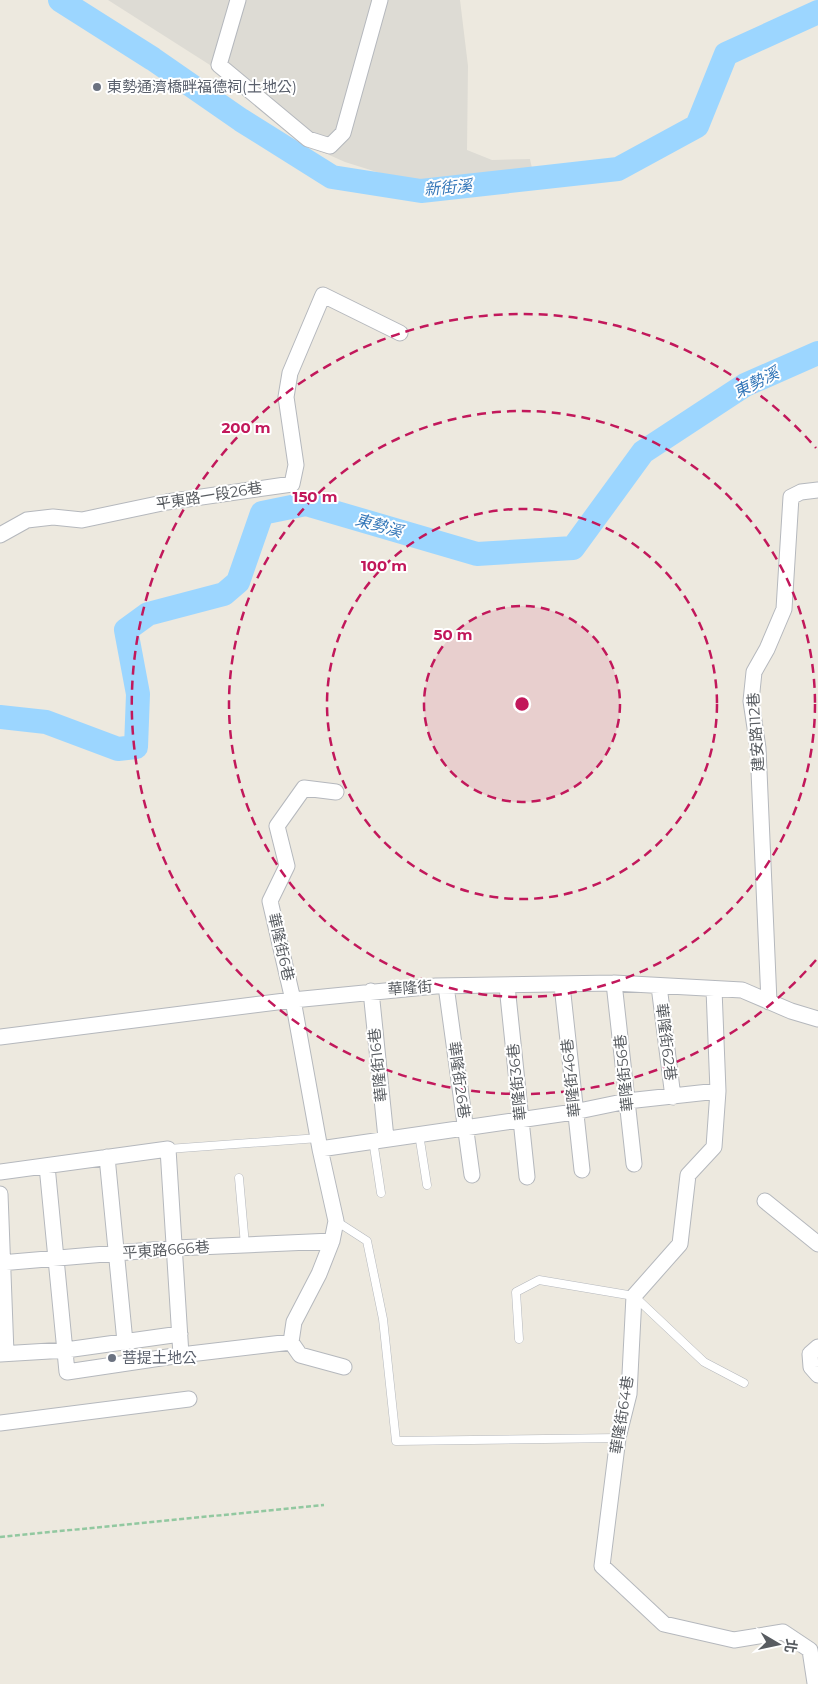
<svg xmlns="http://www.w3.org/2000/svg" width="818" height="1684" font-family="Montserrat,'Noto Sans TC',sans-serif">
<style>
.industrial{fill:#dddbd4}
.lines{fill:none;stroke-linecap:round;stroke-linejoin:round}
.river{stroke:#9cd6ff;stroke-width:24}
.service-casing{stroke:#b5b8bd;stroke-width:9}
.minor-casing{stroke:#b5b8bd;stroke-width:17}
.path{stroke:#92c8a0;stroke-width:2.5;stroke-dasharray:5 2.5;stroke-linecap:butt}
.service{stroke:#fff;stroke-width:8}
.minor{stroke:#fff;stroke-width:15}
.ring{fill:none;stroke:#c2185b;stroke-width:2.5;stroke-dasharray:9 6}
.worship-dot{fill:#6b7280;stroke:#fff;stroke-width:2}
.labels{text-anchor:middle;stroke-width:4;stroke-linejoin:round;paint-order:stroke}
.worship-label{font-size:15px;fill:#5b616d;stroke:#fff;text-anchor:start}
.street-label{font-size:15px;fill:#585c61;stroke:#fff}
.water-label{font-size:16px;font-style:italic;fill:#3376b8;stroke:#fff}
.centre{fill:#c2185b;stroke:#fff;stroke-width:2.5}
.ring-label{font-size:15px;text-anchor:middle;font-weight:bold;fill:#c2185b;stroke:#fff;stroke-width:4;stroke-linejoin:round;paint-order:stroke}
</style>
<rect width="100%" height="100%" fill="#ede9df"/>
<path class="industrial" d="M108,0h352l8,66 -1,84 25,10 38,-1 3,14 -101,12 -33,-6 -54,-17 -36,-16 -99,-81z"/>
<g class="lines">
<path class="river" d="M60,0l93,59 88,61 91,57 89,14 197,-22 79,-43 29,-72 92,-42
M0,717l46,5 72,27 18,-2 2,-53 -12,-64 22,-16 76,-20 14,-12 24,-69 44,-9 171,50 96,-6 70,-96 102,-67 73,-32"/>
<defs>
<path id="service" d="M419,1134l8,51
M373,1140l8,53
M168,1149l151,-11
M239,1178l6,67
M336,1221l31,20 16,78 13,122 222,-3
M519,1339l-3,-47 23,-12 95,16 70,66 40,21"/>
<path id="minor" d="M238,0l-19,65 89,74 22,7 13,-13 37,-133
M0,535l27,-15 26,-3 29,3 85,-18 125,-18 4,-19 -10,-68 4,-24 33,-78 77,38
M336,792l-32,-4 -27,38 10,40 -17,35 23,99 27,149 16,72 -4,20 -13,33 -25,48 -3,20 9,13 44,12
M614,983l20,181
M562,985l20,185
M446,986l26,189
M507,986l20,191
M659,986l14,111
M714,989l4,102 -4,56 -26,28 -8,69 -46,52 -5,98 -11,44 -16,128 62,58 70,16 49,-8 27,18 5,33
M371,991l15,147
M769,1002l-11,-254 -7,-47 3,-29 13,-23 17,-40 7,-112 10,-5 17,-2
M0,1037l293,-37 143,-14 178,-3 128,7 49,21 27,8
M320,1149l254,-37 53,-11 91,-10
M107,1157l18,185
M47,1166l20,206 114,-17 110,-13
M0,1172l168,-23 13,206
M0,1194l6,159
M765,1201l53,43
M0,1263l175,-15 157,-7
M818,1347l-8,7 1,13 7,8
M0,1354l66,-4 114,-16
M0,1423l189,-24"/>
</defs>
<use href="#service" class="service-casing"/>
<use href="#minor" class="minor-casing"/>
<path class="path" d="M0,1537l324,-32"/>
<use href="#service" class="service"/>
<use href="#minor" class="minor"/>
</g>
<circle cx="522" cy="704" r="98" fill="#c2185b" fill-opacity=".12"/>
<g class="ring">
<circle cx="522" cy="704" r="98"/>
<circle cx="522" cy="704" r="195"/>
<circle cx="522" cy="704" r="293"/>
<path d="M816 960A390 390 0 1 1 816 448"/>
</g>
<g class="worship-dot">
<circle cx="97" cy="87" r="5"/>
<circle cx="112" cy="1358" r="5"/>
</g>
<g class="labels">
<g class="worship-label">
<text x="107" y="92">東勢通濟橋畔福德祠(土地公)</text>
<text x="122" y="1363">菩提土地公</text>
</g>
<g class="street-label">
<text transform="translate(209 496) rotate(-9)" y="5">平東路一段26巷</text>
<text transform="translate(756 732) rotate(-94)" y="5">建安路112巷</text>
<text transform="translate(281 947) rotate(77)" y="5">華隆街6巷</text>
<text transform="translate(410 988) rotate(-4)" y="5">華隆街</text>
<text transform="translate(666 1042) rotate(83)" y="5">華隆街62巷</text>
<text transform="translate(378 1065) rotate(-96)" y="5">華隆街16巷</text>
<text transform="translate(624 1073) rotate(-96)" y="5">華隆街56巷</text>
<text transform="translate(571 1078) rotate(-96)" y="5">華隆街46巷</text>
<text transform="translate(459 1080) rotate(82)" y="5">華隆街26巷</text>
<text transform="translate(517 1082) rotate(-96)" y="5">華隆街36巷</text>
<text transform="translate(166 1250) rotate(-4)" y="5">平東路666巷</text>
<text transform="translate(622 1415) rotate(-81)" y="5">華隆街64巷</text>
</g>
<g class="water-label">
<text transform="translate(448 187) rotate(-5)" y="6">新街溪</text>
<text transform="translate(756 382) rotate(-27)" y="6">東勢溪</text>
<text transform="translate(379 525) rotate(16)" y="6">東勢溪</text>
</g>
</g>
<circle cx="522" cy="704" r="8" class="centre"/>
<g class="ring-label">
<text x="246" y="433">200 m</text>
<text x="315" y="502">150 m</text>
<text x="384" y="571">100 m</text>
<text x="453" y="640">50 m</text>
</g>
<g transform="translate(778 1644) rotate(99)" stroke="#ffffff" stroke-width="4" paint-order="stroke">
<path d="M0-4L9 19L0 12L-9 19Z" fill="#585c61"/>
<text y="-8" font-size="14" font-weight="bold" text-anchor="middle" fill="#585c61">北</text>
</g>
</svg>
